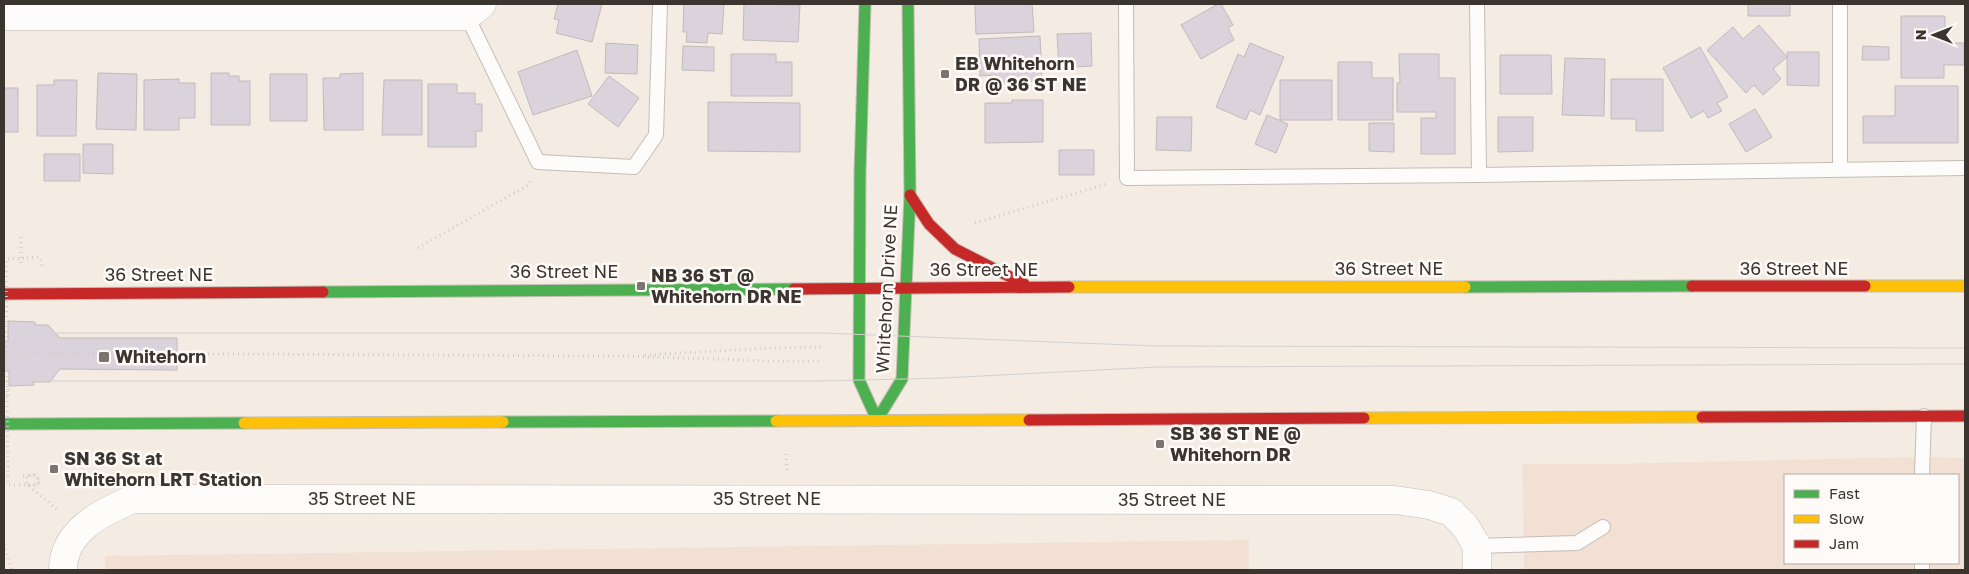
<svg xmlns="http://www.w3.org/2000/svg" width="1969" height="574" font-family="'Golos Text',sans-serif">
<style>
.built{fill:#f1e0d3;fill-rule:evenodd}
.building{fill:#dbd3dc;stroke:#c0bbbb}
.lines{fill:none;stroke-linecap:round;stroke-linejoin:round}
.lane-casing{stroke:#c4bdb6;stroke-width:16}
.street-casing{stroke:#c4bdb6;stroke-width:29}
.fast-casing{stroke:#c4bdb6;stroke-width:13}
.slow-casing{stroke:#c4bdb6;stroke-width:13}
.jam-casing{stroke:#c4bdb6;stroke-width:13}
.path{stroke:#d0cdca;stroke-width:3;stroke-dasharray:1 4;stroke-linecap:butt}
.lane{stroke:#fdfcfb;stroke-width:14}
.street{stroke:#fdfcfb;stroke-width:28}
.fast{stroke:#4caf50;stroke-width:11}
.slow{stroke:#ffc107;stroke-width:11}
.jam{stroke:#c62828;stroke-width:11}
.tram{stroke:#d3d1cf;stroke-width:1}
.path-bridge{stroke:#d0cdca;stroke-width:3;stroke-dasharray:1 4;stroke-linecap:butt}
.poi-dot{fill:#7c756e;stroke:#fefaf7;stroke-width:2}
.labels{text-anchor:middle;stroke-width:5;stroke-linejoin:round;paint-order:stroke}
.poi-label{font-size:18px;font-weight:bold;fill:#3b352f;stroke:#fefaf7;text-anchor:start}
.street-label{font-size:18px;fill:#3b352f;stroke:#fefaf7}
</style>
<rect width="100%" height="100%" fill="#f4ebe3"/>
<path class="built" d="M1921,457l44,1v112h-441l-1,-106h87zM1785,475h173v88h-173z
M1249,540v30h-1144v-14z"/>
<path class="building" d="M558,4h44l-10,38 -36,-9 3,-13 -5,-1z
M684,4h40l-2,30 -14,-1 -1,10 -21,-1 1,-10h-4z
M744,4l56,1 -2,37 -55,-2z
M975,4h57l2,28 -58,2z
M1218,4h3l12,21 -5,3 6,12 -33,19 -20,-34z
M1748,4h42v12h-42z
M1901,16h44v27h19v22h-20v13h-43z
M1759,25l28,32 -14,12 8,10 -18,16 -9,-10 -8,8 -39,-43 26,-23 10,12z
M1091,33l1,33 -33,2 -2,-34z
M1040,36l2,45 -45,2 -1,-8 -16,1 -1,-37z
M606,43l32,2 -1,29 -32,-1z
M1250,43l34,14 -24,58 -10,-5 -4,10 -30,-13 22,-53 6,3z
M683,46l31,1v24l-32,-1z
M1863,46l26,1v13h-27z
M1700,47l28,50 -11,6 5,8 -14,7 -4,-7 -13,7 -28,-50z
M577,50l15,46 -59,19 -15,-43z
M1787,52h32v34l-32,-1z
M731,54h45v8h16v34h-61z
M1399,54h40v24h16v76h-34v-36h15v-6h-39v-29h3z
M1500,55h51l1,39h-52z
M1565,58l40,1 -1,57 -42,-1z
M1338,62h34v16h21v42h-55z
M98,73l39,1 -1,56 -40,-1z
M211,73h18v3h10v5h11v44h-39z
M363,73v57h-39l-1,-52h17v-4z
M270,74h37v47h-37z
M609,76l30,22 -21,29 -30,-23z
M179,79v4h16v35h-16v12h-35v-50z
M1611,79h52v52h-27v-12h-25z
M54,80h23l-1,56h-39v-51h17z
M384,80h38v55h-40z
M1280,80h52v40h-52z
M428,84h29v9h18v11h7v27h-6v16h-48z
M1895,86h63v57h-95v-27h32z
M4,88h14v44h-14z
M1012,100h31v42l-58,1v-40h27z
M708,102l92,1v49l-92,-1z
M1755,109l17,28 -26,15 -17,-28z
M1267,115l21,9 -12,29 -21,-9z
M1157,117h35l-1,34 -35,-1z
M1498,117h35v34l-35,1z
M1369,123h25v29l-25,-1z
M83,144h30v30l-30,-1z
M1059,150h35v25h-35z
M44,154h36v27h-36z
M8,321l27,1v3h13l12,13h117v32l-117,-1 -10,13h-17l1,3 -25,1v-15h-5v-30h4z"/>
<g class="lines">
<defs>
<path id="lane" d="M1126,4l1,174 352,-3 486,-7
M1477,4l2,171
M1840,4v165
M467,16l71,146 96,5 22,-32 4,-131
M1922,475l2,-59
M1477,546l100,-3 26,-16
M1922,570v-7"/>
<path id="street" d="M4,16h463l15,-12
M63,570c0,-39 39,-58 70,-71l1262,1 34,5 22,7 14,14 12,20v24"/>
<path id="fast" d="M865,4l-5,169 -1,207 18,40
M1465,287l227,-1
M323,292l471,-3
M877,420l25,-41 8,-184 -2,-191
M503,422l273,-1
M4,424l240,-1"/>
<path id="slow" d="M1865,286h100
M1069,287h396
M1364,418l338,-1
M776,421l253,-1
M244,423l259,-1"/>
<path id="jam" d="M910,195l19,29 26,25 69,35
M1692,286h173
M794,289l275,-2
M4,294l319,-2
M1702,417l263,-1
M1029,420l335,-2"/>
</defs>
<use href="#lane" class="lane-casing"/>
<use href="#street" class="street-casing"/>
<use href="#fast" class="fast-casing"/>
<use href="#slow" class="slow-casing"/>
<use href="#jam" class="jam-casing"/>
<path class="path" d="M975,223l132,-39
M21,237v30
M418,248l110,-63 2,-4
M27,258l11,-1 4,5v4
M4,259h2
M8,353l617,3 144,5h53
M645,355l126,-7 51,-1
M8,395l1,-13
M786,454l1,17
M23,476l12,-1 3,3 1,4 -3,3h-8l-2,-4 1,-5 8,-1 3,3 1,4 -3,3h-11
M4,485h4
M29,486l30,25
M4,544l8,26"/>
<use href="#lane" class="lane"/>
<use href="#street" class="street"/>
<use href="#fast" class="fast"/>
<use href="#slow" class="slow"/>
<use href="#jam" class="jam"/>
<path class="tram" d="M4,333h818l334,13 809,2
M4,381h816l123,-3 214,-11 808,-3"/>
<path class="path-bridge" d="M25,485h-17l-2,-226 21,-1"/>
</g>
<g class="poi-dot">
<rect x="940" y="69" width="10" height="10" rx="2.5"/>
<rect x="636" y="281" width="10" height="10" rx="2.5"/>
<rect x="98" y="351" width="12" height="12" rx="2.5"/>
<rect x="1155" y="439" width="10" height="10" rx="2.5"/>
<rect x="49" y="464" width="10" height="10" rx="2.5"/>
</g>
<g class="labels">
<g class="poi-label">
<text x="955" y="70">EB Whitehorn<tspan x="955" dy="21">DR @ 36 ST NE</tspan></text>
<text x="651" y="282">NB 36 ST @<tspan x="651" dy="21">Whitehorn DR NE</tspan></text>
<text x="115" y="363">Whitehorn</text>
<text x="1170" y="440">SB 36 ST NE @<tspan x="1170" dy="21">Whitehorn DR</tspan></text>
<text x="64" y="465">SN 36 St at<tspan x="64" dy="21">Whitehorn LRT Station</tspan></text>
</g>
<g class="street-label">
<text x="1389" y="275">36 Street NE</text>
<text x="1794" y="275">36 Street NE</text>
<text x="984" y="276">36 Street NE</text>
<text x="564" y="278">36 Street NE</text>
<text x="159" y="281">36 Street NE</text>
<text transform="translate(887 289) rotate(-87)" y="6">Whitehorn Drive NE</text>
<text x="362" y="505">35 Street NE</text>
<text x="767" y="505">35 Street NE</text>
<text x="1172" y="506">35 Street NE</text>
</g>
</g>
<rect width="1969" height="574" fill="none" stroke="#3b352f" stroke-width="10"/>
<rect x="1784" y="474" width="175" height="90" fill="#fefaf7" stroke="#b0aba7"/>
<rect x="1794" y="490" width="25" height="8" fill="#4caf50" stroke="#b0aba7"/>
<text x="1829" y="499" font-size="15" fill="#3b352f">Fast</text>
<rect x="1794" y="515" width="25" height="8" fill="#ffc107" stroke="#b0aba7"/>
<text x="1829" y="524" font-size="15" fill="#3b352f">Slow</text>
<rect x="1794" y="540" width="25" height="8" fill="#c62828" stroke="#b0aba7"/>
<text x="1829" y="549" font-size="15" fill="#3b352f">Jam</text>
<g transform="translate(1934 35) rotate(270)" stroke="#fefaf7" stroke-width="4" paint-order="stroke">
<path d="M0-4L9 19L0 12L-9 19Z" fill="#3b352f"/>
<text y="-8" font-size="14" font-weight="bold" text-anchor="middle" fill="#3b352f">N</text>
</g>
</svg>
